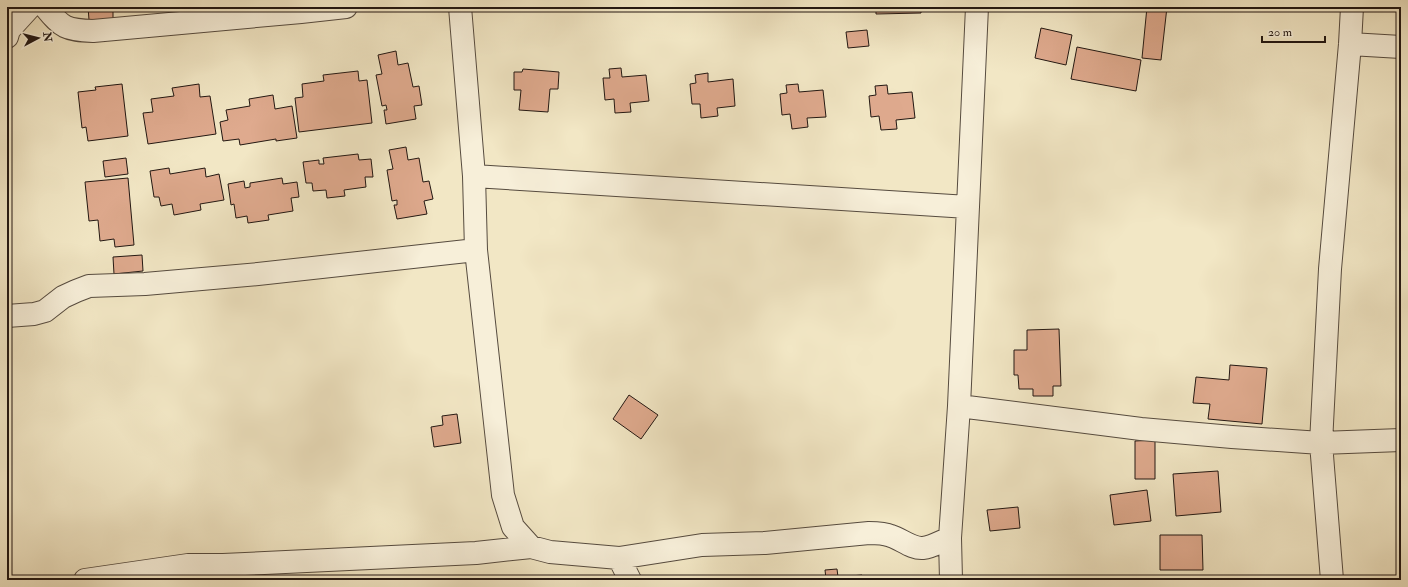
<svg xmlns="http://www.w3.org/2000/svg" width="1408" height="587" font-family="'IM FELL Double Pica',serif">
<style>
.building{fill:#dfaa8e;stroke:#221712}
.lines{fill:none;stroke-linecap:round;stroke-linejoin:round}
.minor-casing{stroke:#564b3f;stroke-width:24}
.minor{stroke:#f7efd9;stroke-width:22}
</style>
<rect width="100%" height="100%" fill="#f2e7c5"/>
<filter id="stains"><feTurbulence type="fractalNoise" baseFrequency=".005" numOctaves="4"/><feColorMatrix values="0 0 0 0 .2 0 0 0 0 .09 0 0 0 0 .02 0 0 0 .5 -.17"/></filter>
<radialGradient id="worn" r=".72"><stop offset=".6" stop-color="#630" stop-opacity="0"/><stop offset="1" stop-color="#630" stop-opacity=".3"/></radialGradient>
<path class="building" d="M88,7h25v12l-24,1z
M876,7h45v6l-45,1z
M1147,7h20l-6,53 -19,-2z
M1041,28l31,7 -6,30 -31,-7z
M867,30l2,16 -21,2 -2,-16z
M1077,47l64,13 -5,31 -65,-12z
M396,51l2,14 10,-2 5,24 6,-1 3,19 -8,1 2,13 -30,5 -2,-14h3l-1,-5 -4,1 -6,-31 6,-1 -4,-19z
M621,68l1,9 24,-2 3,26 -19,2 1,9 -16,1 -1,-14 -9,1 -2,-22h7l-1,-9z
M523,69l36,3 -1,17h-8l-2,23 -29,-2 2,-20h-7v-18h8z
M358,71l1,10 8,-1 5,43 -73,9 -4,-34 8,-1 -1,-13 22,-3 -1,-6z
M708,73v9l25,-3 2,27 -18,2 1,8 -17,2 -1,-14h-8l-2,-20 6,-1 -1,-8z
M122,84l6,52 -40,5 -2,-14 -4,1 -4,-36 18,-2 -1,-3z
M199,84l1,13 10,-1 6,38 -68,10 -5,-31 10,-1 -2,-13 23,-3 -2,-8z
M798,84l1,8 24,-2 3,27 -19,1 1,9 -16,2 -2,-15 -8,1 -2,-21 7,-1 -1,-8z
M887,85l1,9 24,-2 3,26 -19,2 1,9 -16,1 -2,-14 -8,1 -2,-21 7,-1 -1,-9z
M273,95l2,14 17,-3 5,32 -21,3v-2l-36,6 -1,-6 -16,2 -3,-19 8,-2 -2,-10 24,-4 -1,-7z
M406,147l2,13 11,-2 4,24 6,-1 4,18 -9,2 3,13 -30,5 -3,-14h3v-5l-5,1 -5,-31 6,-1 -4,-19z
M358,154l1,6 12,-1 2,18h-8l1,10 -22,3 1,6 -18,2 -1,-8 -13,1 -1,-8h-6l-3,-21 16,-2v4h5l-1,-6z
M126,158l2,16 -23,3 -2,-16z
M169,168l1,6 35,-6 1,9 13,-3 5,26 -24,4 1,6 -27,5 -2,-11 -11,2 -2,-9h-5l-4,-26z
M128,178l6,67 -19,2 -1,-8 -14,2 -2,-21 -9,1 -4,-39z
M282,178l1,6 14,-2 2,15 -8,1 2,13 -25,4 1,5 -21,3 -1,-7 -11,2 -2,-14 -3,1 -3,-21 16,-3 1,7 5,-1v-4z
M142,255l1,16 -29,3 -1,-17z
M1059,329l2,57h-8v10h-20v-7h-14l-1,-14h-4v-25h13v-20z
M1230,365l37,3 -5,56 -54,-5 2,-15 -17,-1 3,-26 33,3z
M629,395l29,20 -17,24 -28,-20z
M457,414l4,29 -27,4 -3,-20 12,-2 -1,-9z
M1155,440v39h-20v-38z
M1218,471l3,41 -45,4 -3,-42z
M1147,490l4,31 -37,4 -4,-30z
M1018,507l2,21 -30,3 -3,-21z
M1160,535h42l1,35h-43z
M837,569l1,8 24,-2 1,5h-43l6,-1 -1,-9z"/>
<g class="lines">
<defs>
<path id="minor" d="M45,7c17,21 21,23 48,24l208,-19 45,-5
M460,7l14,169 2,74 27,245 10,32 18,20 19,5 69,6 83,-13 63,-2 104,-10c7,0 15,0 22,3 10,3 21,13 32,12 9,-1 19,-7 27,-10
M7,37l2,-7 21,-23
M1350,44l51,3
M474,176l494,31
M7,316l27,-2 11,-3 18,-14 13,-6 13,-5 56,-2 113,-10 218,-24
M959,406l182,23 91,8 89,6 80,-3
M619,558l11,22
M223,565l253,-12 55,-6
M85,580l103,-15h35l10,12
M951,580l-1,-42 9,-132 18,-399
M1332,580l-11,-137 9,-174 20,-225 2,-37"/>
</defs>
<use href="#minor" class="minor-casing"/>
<use href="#minor" class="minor"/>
</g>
<rect width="1408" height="587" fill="none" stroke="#f2e7c5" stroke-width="24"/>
<rect x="8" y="8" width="1392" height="571" fill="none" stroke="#221712" stroke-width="2"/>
<rect x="12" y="12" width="1384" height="563" fill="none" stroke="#221712"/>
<g transform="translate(38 38) rotate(83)" stroke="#f7efd9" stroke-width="3" paint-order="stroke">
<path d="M0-3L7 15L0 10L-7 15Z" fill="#221712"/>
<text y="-6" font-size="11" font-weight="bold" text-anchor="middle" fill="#221712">N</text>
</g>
<path d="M1262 36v6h63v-6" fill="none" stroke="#221712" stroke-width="2"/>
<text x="1268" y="36" font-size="12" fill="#221712" stroke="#f7efd9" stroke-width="3" paint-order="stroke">20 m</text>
<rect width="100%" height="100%" filter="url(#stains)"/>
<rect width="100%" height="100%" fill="url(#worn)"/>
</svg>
